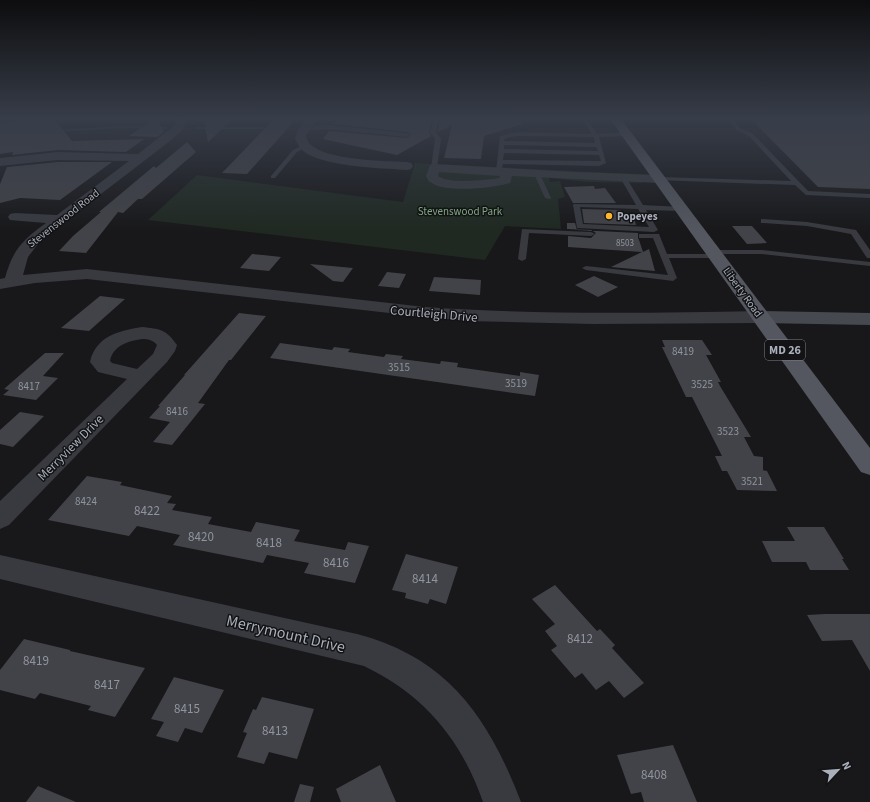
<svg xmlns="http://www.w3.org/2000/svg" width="870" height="802" font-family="'Source Sans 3',sans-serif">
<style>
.green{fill:#1f2921}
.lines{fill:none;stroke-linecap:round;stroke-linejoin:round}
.stream{fill:#2c3740;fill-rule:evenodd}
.building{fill:#424348}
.lane{fill:#383a40;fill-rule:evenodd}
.street{fill:#383a40;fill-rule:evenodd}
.secondary{fill:#464950;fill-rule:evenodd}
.primary{fill:#54575f;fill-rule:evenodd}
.poi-dot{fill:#ffb72b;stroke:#131315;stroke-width:1.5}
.labels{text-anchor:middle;stroke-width:3;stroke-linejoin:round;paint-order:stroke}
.far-number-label{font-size:9px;fill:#8f949e}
.far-park-label{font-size:11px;fill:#7ea881;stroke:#131315}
.far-poi-label{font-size:11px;font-weight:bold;fill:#a9afbb;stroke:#131315;text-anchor:start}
.far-street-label{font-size:11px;fill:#a9afbb;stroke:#131315}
.number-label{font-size:11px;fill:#8f949e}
.shield{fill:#131315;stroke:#7c8089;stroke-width:1}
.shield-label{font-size:12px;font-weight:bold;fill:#a9afbb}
.street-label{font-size:13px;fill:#a9afbb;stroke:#131315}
.near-number-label{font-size:13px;fill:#8f949e}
.near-street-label{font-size:16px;fill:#a9afbb;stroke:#131315}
</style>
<rect width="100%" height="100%" fill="#18181a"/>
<path class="green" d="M415,163l220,11 7,9 -55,-1 -38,-4 1,4 10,-1 5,16 -7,2 3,30 -56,-3 -20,34 -337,-40 49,-45 206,27z"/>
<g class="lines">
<path class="stream" d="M123,126l43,1 1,1 -1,1 -43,-1 -68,4 -1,-1 1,-1z
M195,127h69l1,1 -1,1h-70z"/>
</g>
<path class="building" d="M26,120h29l17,21 72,-2 -18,13 -68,-2 -46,5 1,-3 -13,2v-31z
M153,120h5l6,12 -7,5 -28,-1z
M204,120h28l-24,22z
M273,120h22l-48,54 -25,-1z
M337,120h95l-3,12 2,4 -34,19 -74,-16 6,-8 78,7 4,-3 -3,-3 -75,-8z
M440,120l81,1 1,3 -38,12 -3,23 -37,-1 8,-33 -14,7z
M752,120h118v69l-52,-2z
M187,142l9,10 -54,47h-4l-15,14 -5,-1 -32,41 -27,-2 14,-15 28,-24h-2l55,-46 2,2z
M58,162h54l-52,38 -40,-2 -20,5v-19l7,-17z
M594,186l1,3 10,-1 11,15h-43l-9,-16z
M582,209l38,1 3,4 10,1 3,10 -52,-2z
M567,223h8l2,7 61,3v5l1,2 4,12 6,-3 6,22 -44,-4 31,-15 -74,-5v-11l23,2 5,-5 -5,-3 -24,-1z
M732,226h20l15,17 -20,1z
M252,254l11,1 18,2 -12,14 -29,-3z
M310,264l43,4 -10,14 -10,-1z
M387,272l19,2 -7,14 -21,-2z
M594,276l24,11 -20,10 -23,-12z
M434,277l47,3 -1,15 -51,-4z
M100,296l25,3 -36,32 -28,-3z
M239,313l27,3 -35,44h-2l-31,43 7,1 -33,41 -19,-3 17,-20 -21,-4 11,-12h-2l27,-31h-1z
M662,340h40l10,15h-6l15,27h-3l2,4 31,51h-7l10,19 9,1v13h-1l5,1 10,20 -40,-1 -10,-19h-5l-7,-15h7l-30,-59h-6l-24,-50h3z
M280,343l52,7 2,-3 16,2 -2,3 36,5 2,-3 17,2 -2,3 39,5 1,-3 17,2 -1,4 63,9v-4l19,3 -4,21 -265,-38z
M45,353h19l-21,23 15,2 -22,22 -33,-5 6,-5 -5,-1z
M20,412l24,4 -31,31 -13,-3v-14z
M87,476l35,6 -2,3 52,11 -5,7 9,1 -4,6 40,7 -4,7 43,8 5,-10 44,8 -6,11 51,9 3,-8 21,4 -14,37 -51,-10 5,-10 -42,-8 -4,8 -90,-18 7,-10 -43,-9 -8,10 -81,-16z
M787,527h37l20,32h-2l7,11h-39l-4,-8h-34l-10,-21h33z
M406,554l52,13 -12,37 -16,-5 -2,5 -23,-6 1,-5 -14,-3z
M555,585l42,46 3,-2 15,16 -3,3 32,35 -20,15 -15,-17 -13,9 -14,-17 -7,5 -24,-28 6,-4 -12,-15 10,-7 -23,-25z
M825,614h45v57l-18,-31 -30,1 -15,-26z
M24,639l46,11v1l75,17 -30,49 -27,-7 3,-4 -51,-13 -5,6 -35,-9v-20z
M174,677l50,13 -22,43 -17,-5 -7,14 -22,-6 8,-14 -13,-3z
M262,697l52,12 -17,50 -28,-7 -5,12 -27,-7 10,-24 -4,-1 10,-23 3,1z
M673,745l24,57h-53l-3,-10 -10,2 -14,-39z
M380,765l16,37h-55l-5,-13z
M300,784l14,3 -4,15h-16z
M38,786l38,16h-50z"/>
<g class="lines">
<path class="lane" d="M434,119h5l-3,13 5,7 -4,29 -3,2 -3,-2 4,-29 -5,-7z
M582,119h5l10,15 29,-2 3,2 -3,2 -27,1 7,26 -7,3 -96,-2 -2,8 -5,-1 4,-35 17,-4 75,2zM517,136l77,1 1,6 -91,-2 1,-3zM504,145l92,2 2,4 -94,-2zM504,153l95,2 2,6 -98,-1z
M728,119h5l7,9 13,6 55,57 62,3v4l-64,-3 -11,-10 -138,-5 -1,-1 3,-2 132,4 -42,-45 -13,-6z
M328,125l79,8 3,2 -3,2 -79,-8 -23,1 -3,-2 3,-2z
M303,145l5,1 -11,6 -22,26h-4v-2l22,-26z
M537,172l3,2 11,24 -1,1 -5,-1 -11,-24z
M624,177l3,2 16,26 39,2 4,2 -4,2 -36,-1 12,20 -4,2 -77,-4 -4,-23 1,-1 62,1 -15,-26zM580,207l58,2 11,18 -66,-3z
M761,219l46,3 49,8 14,20v8h-3l-16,-24 -44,-8 -43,-3h-3z
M522,229l69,3 4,2 -4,2 -62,-3 -3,26 -4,2 -4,-2z
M639,234h20l8,20h43v-4h51l109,12v4l-109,-12h-41v4h-51l8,20 -4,3 -87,-11 -4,-2 4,-2 82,9 -15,-37h-14z"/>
<path class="street" d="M176,119h10l-2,9 -14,13 -129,99 -13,17 -5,18 64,-6 338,38c112,8 224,6 336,4l7,2 2,4 -2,4 -7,2 -168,1 -126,-3 -42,-4 -338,-38 -52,4 -35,6v-10l5,-1c7,-27 18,-39 41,-55l-36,-3 -2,-3 2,-3 5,-1 42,2 72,-54 -71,-1 -58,6v-8l58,-6 80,2 37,-29z
M307,119h12l-10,11 -3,6c3,25 81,25 101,26l4,1 2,3 -2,3 -4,1c-26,-2 -86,-3 -105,-20 -3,-3 -5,-8 -7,-11l3,-9z
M434,164l141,8 84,3 5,1 1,3 -1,3 -5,1 -147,-7 -2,7c-15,5 -65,10 -78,0 -3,-1 -5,-4 -6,-7l4,-11zM439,172l61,4 -1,2 -6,1c-13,1 -45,5 -55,-3z
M142,327c18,2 24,2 35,18l-2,6 -8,11 -158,163 -9,4v-28l127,-122 -29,-7 -8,-10c6,-26 28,-31 52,-35zM142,339c6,0 11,1 15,6l-4,9 -16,15 -25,-6 -2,-2c3,-15 17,-20 32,-22z
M0,555l357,79c92,24 132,85 164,168h-38c-22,-63 -59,-107 -119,-136l-364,-87z"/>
<path class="secondary" d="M761,311l109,2v12l-109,-2 -7,-2 -2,-4 2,-4z"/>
<path class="primary" d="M610,119h11l249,329v27l-9,-3z"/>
</g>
<linearGradient id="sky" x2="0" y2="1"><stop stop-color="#0d0d0e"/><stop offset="0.51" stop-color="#373d49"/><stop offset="1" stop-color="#373d49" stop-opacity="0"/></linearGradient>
<rect width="870" height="232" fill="url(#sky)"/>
<circle class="poi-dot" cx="609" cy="216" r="4"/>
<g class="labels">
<g class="far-number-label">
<text x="625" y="246">8503</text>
</g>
<g class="far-park-label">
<text x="460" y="215">Stevenswood Park</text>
</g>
<g class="far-poi-label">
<text x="617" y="220">Popeyes</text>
</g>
<g class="far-street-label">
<text transform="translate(63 218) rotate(-38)" y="4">Stevenswood Road</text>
<text transform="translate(743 292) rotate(54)" y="4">Liberty Road</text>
</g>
<g class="number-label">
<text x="683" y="355">8419</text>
<text x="399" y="371">3515</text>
<text x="516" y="387">3519</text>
<text x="702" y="388">3525</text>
<text x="29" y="390">8417</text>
<text x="177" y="415">8416</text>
<text x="728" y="435">3523</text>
<text x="752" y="485">3521</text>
<text x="86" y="505">8424</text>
</g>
<rect class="shield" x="765" y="340" width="40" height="20" rx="3"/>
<g class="shield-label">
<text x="785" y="354">MD 26</text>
</g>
<g class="street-label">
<text transform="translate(434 313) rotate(5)" y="5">Courtleigh Drive</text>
<text transform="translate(70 447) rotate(-45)" y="5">Merryview Drive</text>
</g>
<g class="near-number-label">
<text x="147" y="515">8422</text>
<text x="201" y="541">8420</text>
<text x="269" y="547">8418</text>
<text x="336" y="567">8416</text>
<text x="425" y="583">8414</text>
<text x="580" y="643">8412</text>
<text x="36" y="665">8419</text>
<text x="107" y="689">8417</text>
<text x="187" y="713">8415</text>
<text x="275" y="735">8413</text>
<text x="654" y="779">8408</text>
</g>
<g class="near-street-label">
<text transform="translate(286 633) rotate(13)" y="6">Merrymount Drive</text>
</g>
</g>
<g transform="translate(838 770) rotate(64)" stroke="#131315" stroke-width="3" paint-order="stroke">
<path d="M0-3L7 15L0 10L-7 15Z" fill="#a9afbb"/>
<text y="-6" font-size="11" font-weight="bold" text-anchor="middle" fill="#a9afbb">N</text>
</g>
</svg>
